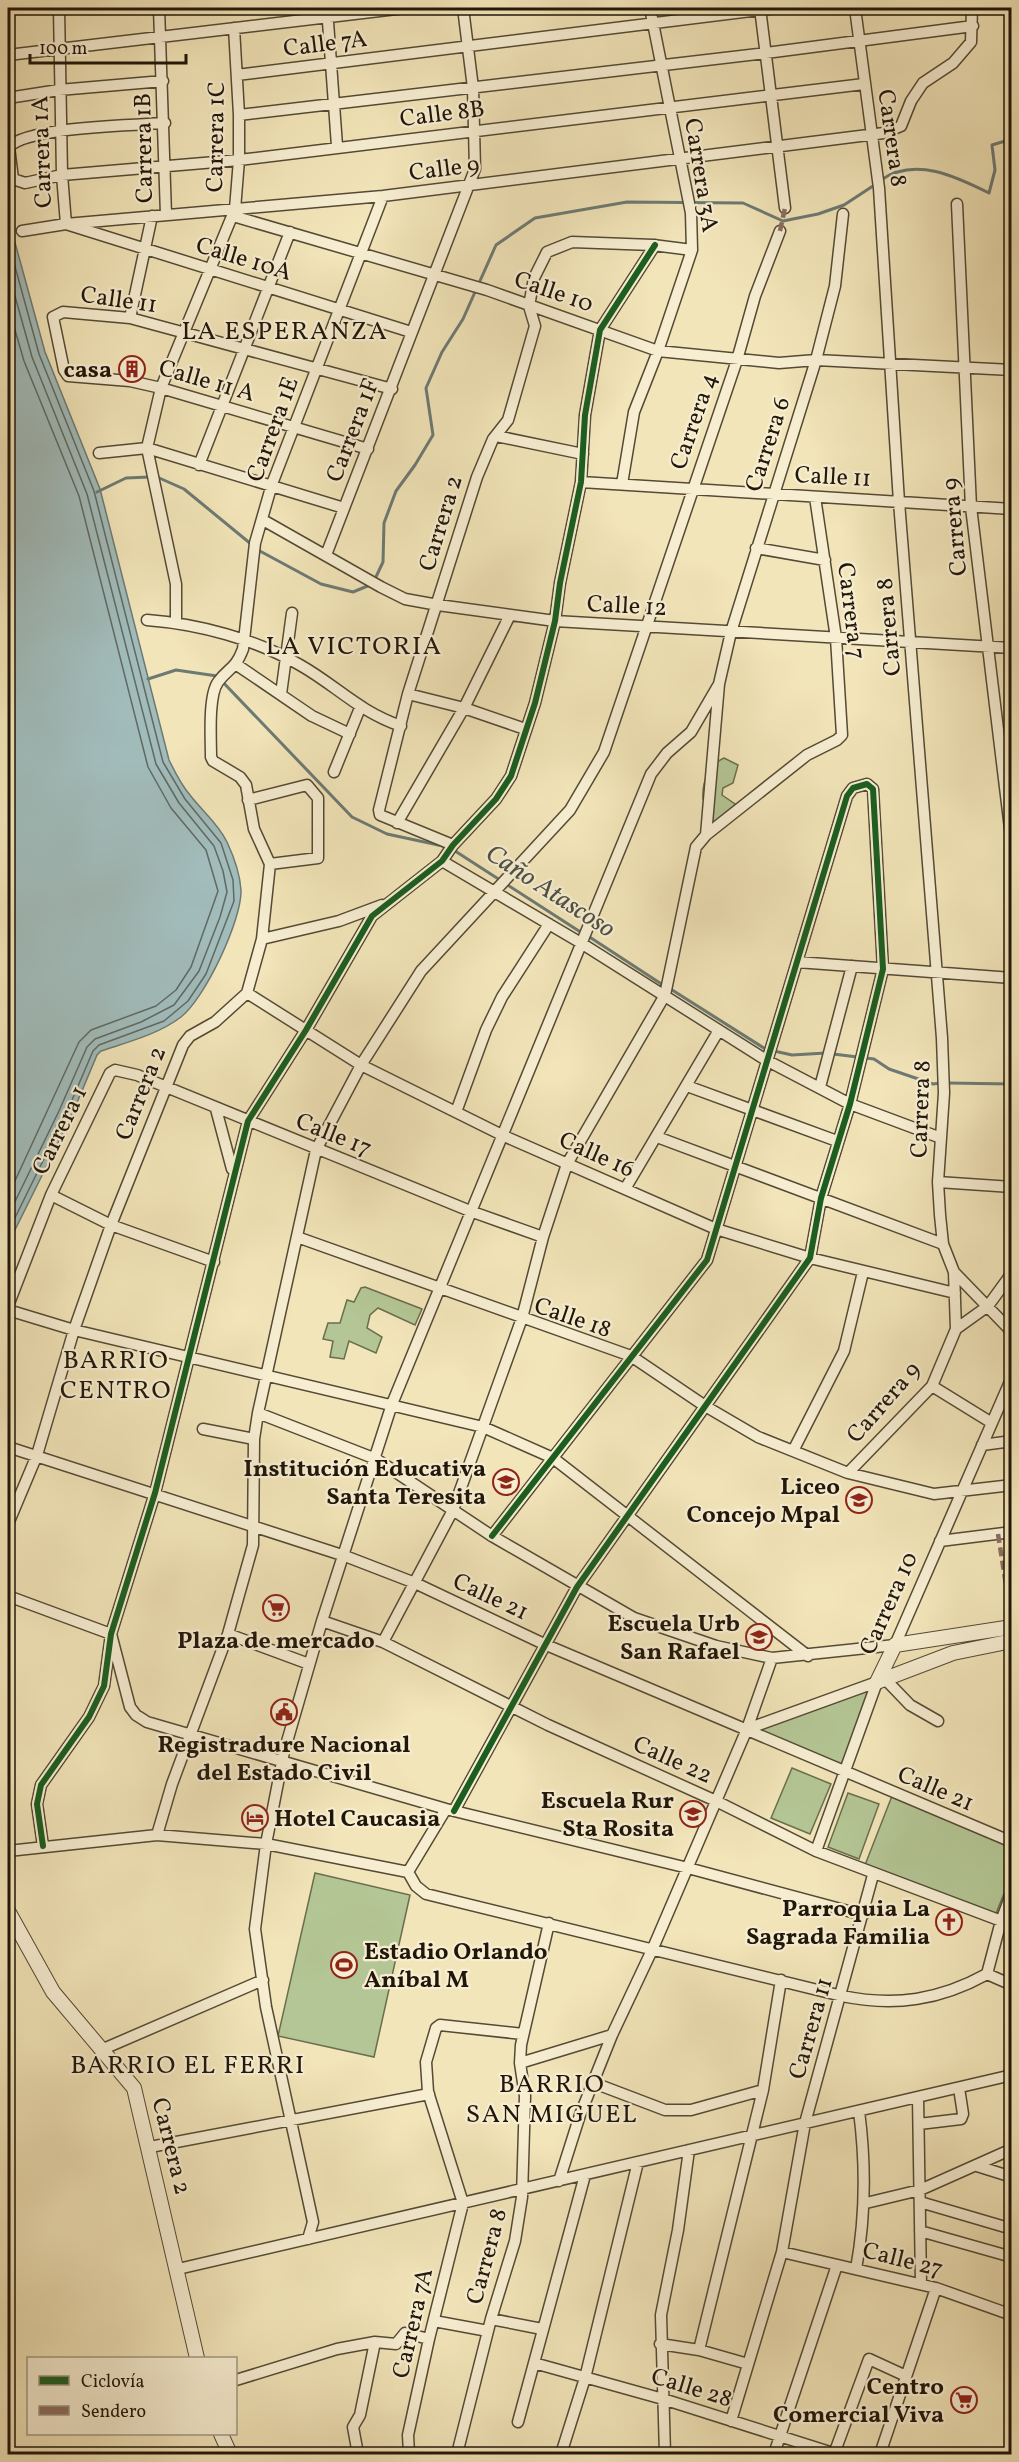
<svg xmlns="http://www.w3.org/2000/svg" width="1019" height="2462" font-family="Vollkorn,serif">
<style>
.green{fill:#b4c695;stroke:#6a6e4f;stroke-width:1.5}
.water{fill:#a1bcbb;stroke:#6d7a74;stroke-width:1.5}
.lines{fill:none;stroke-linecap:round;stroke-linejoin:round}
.shore{stroke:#606962;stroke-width:1.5}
.stream{stroke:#6d7a74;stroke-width:3}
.minor-casing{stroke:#544a35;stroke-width:13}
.tertiary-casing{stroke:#544a35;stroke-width:16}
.minor{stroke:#f7eed2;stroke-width:10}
.tertiary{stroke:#f7eed2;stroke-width:14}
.quiet{stroke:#8d6e63;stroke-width:4.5;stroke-dasharray:9 4.5;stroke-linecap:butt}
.cycleway-casing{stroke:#f7eed2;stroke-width:10}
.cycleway{stroke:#1b5e20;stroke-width:6}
.labels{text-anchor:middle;stroke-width:4.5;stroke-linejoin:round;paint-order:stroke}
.street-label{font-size:24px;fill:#201609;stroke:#f7eed2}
.poi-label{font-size:24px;font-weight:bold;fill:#201609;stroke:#f7eed2;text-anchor:end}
.neighbourhood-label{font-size:26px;letter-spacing:1.5px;fill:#201609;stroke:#f7eed2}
.water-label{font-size:26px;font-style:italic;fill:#4d5047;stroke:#f7eed2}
</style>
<rect width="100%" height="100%" fill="#f2e5b9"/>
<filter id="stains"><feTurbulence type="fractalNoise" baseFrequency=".00333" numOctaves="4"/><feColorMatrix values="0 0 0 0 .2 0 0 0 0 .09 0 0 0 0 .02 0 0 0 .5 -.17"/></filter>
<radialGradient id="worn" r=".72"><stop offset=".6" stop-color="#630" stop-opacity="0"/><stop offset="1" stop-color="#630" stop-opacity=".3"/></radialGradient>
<path class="green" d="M724,758l14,7 -5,18 -10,5 -1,7 13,9c-7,15 -4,25 -24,25 1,-16 7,-23 -8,-30 -1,-17 5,-34 21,-41z
M365,1287l57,22 -7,16 -37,-17 -8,7 -3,13 15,9 -6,16 -27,-12 -5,18 -14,-2 3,-16 -10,-2 5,-16h12l7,-23 7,2 7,-14z
M872,1686l-28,83 -89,-39z
M792,1768l39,16 -21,50 -39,-16z
M848,1793l31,11 -20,55 -31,-12z
M892,1796l119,49v31l-16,40 -130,-51z
M315,1873l95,22 -36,162 -96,-21z"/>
<path class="water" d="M8,217l37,135 55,137 69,271c6,12 12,25 21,35 12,16 28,28 37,47 7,15 13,32 14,48 1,30 -36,108 -60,127 -22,17 -53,25 -80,34l-4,4 -26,62 -63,127z"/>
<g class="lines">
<path class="shore" d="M8,241l31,113 55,137 69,271 22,37 36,44 12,37 1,21 -28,73 -18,27 -24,20 -65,24 -6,6 -27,63 -58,118
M8,271l24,86 55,137 69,270 23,39 35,43 9,25 4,21 -7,25 -21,54 -25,34 -33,17 -46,17 -8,8 -28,64 -51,105
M8,306l16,55 55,135 69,271 23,41 35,42 12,41 -27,76 -15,23 -20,16 -65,24 -12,12 -71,154"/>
<path class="stream" d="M881,180c34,-24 76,-3 108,13l6,-23 -3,-25 20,-6
M157,477l27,12 67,55
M97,492l29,-14 24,-1
M258,550l63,34 32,8 17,-7
M374,581l9,-19 1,-39 12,-32 19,-26 18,-30 -7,-47 16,-36 21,-33 33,-74 39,-27 92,-16 116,1 40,18 35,-7 26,-9 32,-21
M148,679l28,-9 41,6 135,141 35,17 56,12
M452,849l130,84
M588,936l75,49
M669,988l98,62
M774,1051l18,4 34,-2
M833,1054l41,5 15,10 44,15 8,-1
M947,1083l65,1"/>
<defs>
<path id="minor" d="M59,8l3,167 4,49 345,108
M159,8l7,207
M327,8l10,138
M760,8l25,200
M855,8l24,180 20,314 43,536 2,55 -6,89 2,33 3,29 11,28 2,57
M8,9l11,-1
M8,55l397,-47
M237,75l539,-67
M8,98l51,-8 104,-9
M239,115l527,-62 207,-27
M165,123c-31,2 -138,4 -156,24l4,32 12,4 37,-8 177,-15 625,-76
M957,204l14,303 41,338
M233,216l254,74 171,61 121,12 37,-3 196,10
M22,231l44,-7 317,-28 501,-63 17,-7 10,-25 12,-18 30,-20 18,-21 1,-34
M130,318l22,-102
M496,436l87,18
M368,449l-207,-61 -31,-7 -62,-5 -4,-6 -11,-53 10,-5 67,6 262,71
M99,453l48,-5 197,60
M199,465l91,-233
M581,482l431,27
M622,484l12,-72 24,-61 34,-101 -1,-37 -41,-205
M263,520l118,67 24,12 33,6 117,16 457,27
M756,548l69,12
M326,555l149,-386 -2,-81 -10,-80
M147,620c52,4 108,19 153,45 37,21 58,46 101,61
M176,623v-39l-29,-136 14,-60 74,-179 4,-49v-45l-5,-87
M237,665l75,51 38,18
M281,694l11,-81
M408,694l56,14 61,21
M334,772l26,-64
M248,800l59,-15 11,13v60l-48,6
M397,823l67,-115 46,-93
M706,835l101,-80 30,-15 5,-5 -6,-97 -21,-141
M453,845l-73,-30 -1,-5 29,-116 69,-217 16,-38 15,-19 27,-94 -6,-20 5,-28 13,-26 25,-10 81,3 39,5
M442,861l139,82 185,117 84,44 91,34
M262,939l77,-18 43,-16
M797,962l215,16
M247,993l114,72 143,71 212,93 94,29 145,35
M687,1086l150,55
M820,1087l32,-121
M216,1109l16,60
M456,1112l30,-82 16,-33 47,-73
M657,1137l286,107
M938,1182l74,5
M625,1189l94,-159
M51,1195l60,30 103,37
M297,1237l334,119 74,50 53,31 90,36 86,21 78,-9
M954,1272l58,60
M8,1306l43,-111 59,-122 5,-3 22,5 333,136 73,26
M8,1310l66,20 409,97 70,31 255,198
M932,1386l60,37
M258,1413l118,46 116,77 142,82 82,28 56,12 123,-13 117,-268
M203,1429l51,10
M982,1445l30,-4
M8,1447l337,109 70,27 129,61 468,198
M793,1451l51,-100 19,-79
M848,1473l84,-87 24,-57 32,-23 24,-33
M8,1524l29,-69 37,-125 37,-105 72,-180 7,-9 25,-14 32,-29 15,-54 8,-75 -16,-35 -8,-44 -6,-8 -27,-16 -2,-4c0,-18 -3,-61 7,-75 11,-15 17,-12 25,-33l12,-106 17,-59 111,-288
M940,1541l72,-9
M8,1596l103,38 19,73 6,8 11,7 299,87 242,59 175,47
M322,1621l61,21 165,83 168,76 100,50 196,74
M228,1634l81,30
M383,1642l70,-132 69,-192 21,-81 24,-73 98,-169 31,-148 10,-12 13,-151 12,-52 85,-272 19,-74 8,-72
M885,1679l25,26 28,16
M747,1729l130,-47
M454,1811l123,-224 233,-329 11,-60 29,-94 33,-135 -10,-180 -6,-5 -14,4 -6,8 -140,464 -215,276
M157,1835l15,-51 56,-150 25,-89 1,-106 4,-26 58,-263 45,-85 60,-94 149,-161 34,-58 133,-392 18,-64 25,-65
M43,1846l-6,-42 4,-19 48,-68 15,-31 7,-52 44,-141 93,-372 58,-91 66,-114 70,-55 11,-16 43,-46 15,-23 24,-73 20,-82 5,-38 21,-101 4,-67 15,-85 55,-85
M8,1851l149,-16 109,9 142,28 8,14 10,8 416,102c53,11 98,4 145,-22l14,-53 11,-29
M816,1851l61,-169
M408,1872l38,-63
M987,1974l25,11
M101,2050l162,-70
M520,2063l92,-28
M594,2083l71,27h26l72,-20
M918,2097l3,187
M919,2124l42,-5 2,-5 -4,-26
M150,2147l279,-53
M977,2166l35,11
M559,2181l21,-66 32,-80 41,-87 94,-219 25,-71
M920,2202l92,27
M866,2203l54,-13 92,-41
M920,2231l92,26
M308,2239l5,-17 -47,-215 -11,-78 11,-85 18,-92 38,-131 70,-217 259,-630 16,-21 24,-21 28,-48
M782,2252l154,36 76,27
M178,2269l834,-194
M856,2269c10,-54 10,-104 3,-158
M491,2319l51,10
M434,2321l54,10
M660,2344l39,6 49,14
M699,2350l64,-260 18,-110
M534,2363l129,36 173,55
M236,2380l101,-31 38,-7 21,2 9,-11 24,6
M731,2421l51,-169 23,-129 68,-248
M518,2422l67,-247
M358,2454l-5,-27 7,-12 15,-73
M409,2454l-1,-19 21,-96 34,-136 -35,-111 -2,-30 10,-34 4,-3 83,9
M457,2454l34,-135 24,-78 7,-44 3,-101 -5,-33 1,-18 28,-122
M561,2454l24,-76 53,-216
M665,2454l-4,-139 17,-85 11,-80
M774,2454l63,-189
M834,2454l35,-95 37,17
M880,2454l56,-166"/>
<path id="tertiary" d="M877,1682l18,-37 117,-18
M877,1682l76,-29 59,-12
M8,1911l45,81 81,96 63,270
M221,2434l9,20"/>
</defs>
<use href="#minor" class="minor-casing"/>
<use href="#tertiary" class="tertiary-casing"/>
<use href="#minor" class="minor"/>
<use href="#tertiary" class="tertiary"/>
<path class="quiet" d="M780,231l5,-23
M998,1534l14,89"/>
<defs>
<path id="cycleway" d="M454,1811l123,-224 233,-329 11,-60 29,-94 33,-135 -10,-180 -6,-5 -14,4 -6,8 -140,464 -215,276
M43,1846l-6,-42 4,-19 48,-68 15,-31 7,-52 44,-141 93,-372 58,-91 66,-114 70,-55 11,-16 43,-46 15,-23 24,-73 20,-82 5,-38 21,-101 4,-67 15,-85 55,-85"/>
</defs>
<use href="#cycleway" class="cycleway-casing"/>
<use href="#cycleway" class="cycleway"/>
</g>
<defs>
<symbol id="building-ring" viewBox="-11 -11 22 22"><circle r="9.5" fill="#f7eed2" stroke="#8f2418" stroke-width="1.5"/><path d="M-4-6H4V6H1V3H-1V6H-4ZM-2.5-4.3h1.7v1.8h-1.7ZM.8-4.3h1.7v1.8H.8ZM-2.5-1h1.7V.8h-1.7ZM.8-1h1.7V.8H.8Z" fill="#8f2418"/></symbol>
<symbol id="school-ring" viewBox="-11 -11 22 22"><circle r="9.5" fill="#f7eed2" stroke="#8f2418" stroke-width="1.5"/><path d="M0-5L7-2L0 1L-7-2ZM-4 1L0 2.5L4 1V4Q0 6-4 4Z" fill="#8f2418"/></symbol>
<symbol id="supermarket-ring" viewBox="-11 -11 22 22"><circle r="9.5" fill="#f7eed2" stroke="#8f2418" stroke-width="1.5"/><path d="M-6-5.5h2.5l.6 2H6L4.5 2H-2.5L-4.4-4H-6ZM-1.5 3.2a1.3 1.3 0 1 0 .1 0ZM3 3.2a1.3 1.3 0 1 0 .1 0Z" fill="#8f2418"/></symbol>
<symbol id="civic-ring" viewBox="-11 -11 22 22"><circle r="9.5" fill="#f7eed2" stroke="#8f2418" stroke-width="1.5"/><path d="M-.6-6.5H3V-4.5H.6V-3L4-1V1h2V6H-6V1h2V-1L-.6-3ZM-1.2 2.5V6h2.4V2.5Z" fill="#8f2418"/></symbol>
<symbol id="hotel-ring" viewBox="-11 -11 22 22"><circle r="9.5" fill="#f7eed2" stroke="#8f2418" stroke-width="1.5"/><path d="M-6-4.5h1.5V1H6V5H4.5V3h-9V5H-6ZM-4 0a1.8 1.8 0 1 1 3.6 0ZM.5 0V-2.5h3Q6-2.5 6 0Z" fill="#8f2418"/></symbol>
<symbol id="church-ring" viewBox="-11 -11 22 22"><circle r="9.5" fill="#f7eed2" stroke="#8f2418" stroke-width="1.5"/><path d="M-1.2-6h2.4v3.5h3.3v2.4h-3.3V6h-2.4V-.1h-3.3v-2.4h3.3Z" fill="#8f2418"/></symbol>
<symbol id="stadium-ring" viewBox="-11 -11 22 22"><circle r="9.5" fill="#f7eed2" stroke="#8f2418" stroke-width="1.5"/><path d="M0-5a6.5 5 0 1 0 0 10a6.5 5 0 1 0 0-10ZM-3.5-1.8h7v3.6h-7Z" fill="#8f2418"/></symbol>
</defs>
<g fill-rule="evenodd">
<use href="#building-ring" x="117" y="354" width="30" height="30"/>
<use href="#school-ring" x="491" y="1467" width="30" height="30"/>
<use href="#school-ring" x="844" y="1485" width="30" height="30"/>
<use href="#supermarket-ring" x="261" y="1593" width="30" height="30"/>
<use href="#school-ring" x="744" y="1622" width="30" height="30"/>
<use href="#civic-ring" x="269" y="1697" width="30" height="30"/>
<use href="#school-ring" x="678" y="1799" width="30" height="30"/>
<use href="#hotel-ring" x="240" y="1803" width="30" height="30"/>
<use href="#church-ring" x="934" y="1907" width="30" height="30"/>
<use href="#stadium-ring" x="329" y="1950" width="30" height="30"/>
<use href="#supermarket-ring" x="949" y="2385" width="30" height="30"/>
</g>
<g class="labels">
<g class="street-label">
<text transform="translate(325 43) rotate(-7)" y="8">Calle 7A</text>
<text transform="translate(442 113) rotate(-7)" y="8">Calle 8B</text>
<text transform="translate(215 137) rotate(-89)" y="8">Carrera 1C</text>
<text transform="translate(893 138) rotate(82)" y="8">Carrera 8</text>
<text transform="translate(143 148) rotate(-91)" y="8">Carrera 1B</text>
<text transform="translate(41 152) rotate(-92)" y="8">Carrera 1A</text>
<text transform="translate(444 168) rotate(-7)" y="8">Calle 9</text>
<text transform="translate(702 175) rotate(81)" y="8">Carrera 3A</text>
<text transform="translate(244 258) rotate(17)" y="8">Calle 10A</text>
<text transform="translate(554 291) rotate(19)" y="8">Calle 10</text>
<text transform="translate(119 299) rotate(8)" y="8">Calle 11</text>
<text transform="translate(207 380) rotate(16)" y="8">Calle 11 A</text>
<text transform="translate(693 421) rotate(-71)" y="8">Carrera 4</text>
<text transform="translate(272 429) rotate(-70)" y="8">Carrera 1E</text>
<text transform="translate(352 430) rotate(-69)" y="8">Carrera 1F</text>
<text transform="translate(767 444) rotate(-72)" y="8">Carrera 6</text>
<text transform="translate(833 476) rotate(3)" y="8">Calle 11</text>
<text transform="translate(440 523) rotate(-73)" y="8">Carrera 2</text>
<text transform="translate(954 527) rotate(-95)" y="8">Carrera 9</text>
<text transform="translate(627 605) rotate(3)" y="8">Calle 12</text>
<text transform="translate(852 611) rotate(83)" y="8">Carrera 7</text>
<text transform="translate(888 627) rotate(-95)" y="8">Carrera 8</text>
<text transform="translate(140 1093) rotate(-68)" y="8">Carrera 2</text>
<text transform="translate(920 1109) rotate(-88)" y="8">Carrera 8</text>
<text transform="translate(59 1130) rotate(-64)" y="8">Carrera 1</text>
<text transform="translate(334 1134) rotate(22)" y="8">Calle 17</text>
<text transform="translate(597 1154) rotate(24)" y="8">Calle 16</text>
<text transform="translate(573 1317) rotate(19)" y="8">Calle 18</text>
<text transform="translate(883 1402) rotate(-49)" y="8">Carrera 9</text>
<text transform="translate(491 1596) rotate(25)" y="8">Calle 21</text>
<text transform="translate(888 1603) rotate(-66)" y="8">Carrera 10</text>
<text transform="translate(673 1759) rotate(24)" y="8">Calle 22</text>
<text transform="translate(936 1788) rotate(23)" y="8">Calle 21</text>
<text transform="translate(810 2028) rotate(-74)" y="8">Carrera 11</text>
<text transform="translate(172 2146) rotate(76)" y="8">Carrera 2</text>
<text transform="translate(486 2256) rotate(-75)" y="8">Carrera 8</text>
<text transform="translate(903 2259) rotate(14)" y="8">Calle 27</text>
<text transform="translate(412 2323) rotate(-77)" y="8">Carrera 7A</text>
<text transform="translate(692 2387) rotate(17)" y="8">Calle 28</text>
</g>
<g class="poi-label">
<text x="112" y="377">casa</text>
<text x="486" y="1476">Institución Educativa<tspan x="486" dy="28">Santa Teresita</tspan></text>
<text x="840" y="1494">Liceo<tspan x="840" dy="28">Concejo Mpal</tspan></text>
<text x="740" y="1631">Escuela Urb<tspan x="740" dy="28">San Rafael</tspan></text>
<text x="276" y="1648" text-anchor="middle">Plaza de mercado</text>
<text x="284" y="1752" text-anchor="middle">Registradure Nacional<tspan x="284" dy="28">del Estado Civil</tspan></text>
<text x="674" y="1808">Escuela Rur<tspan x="674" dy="28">Sta Rosita</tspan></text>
<text x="274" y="1826" text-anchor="start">Hotel Caucasia</text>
<text x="930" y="1916">Parroquia La<tspan x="930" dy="28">Sagrada Familia</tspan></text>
<text x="364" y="1959" text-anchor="start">Estadio Orlando<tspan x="364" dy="28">Aníbal M</tspan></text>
<text x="944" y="2394">Centro<tspan x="944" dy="28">Comercial Viva</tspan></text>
</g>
<g class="neighbourhood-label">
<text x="285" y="339">LA ESPERANZA</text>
<text x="354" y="654">LA VICTORIA</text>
<text x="116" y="1368">BARRIO<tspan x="116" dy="30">CENTRO</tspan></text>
<text x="188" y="2073">BARRIO EL FERRI</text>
<text x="552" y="2092">BARRIO<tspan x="552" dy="30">SAN MIGUEL</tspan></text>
</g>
<g class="water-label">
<text transform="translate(551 890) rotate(33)" y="9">Caño Atascoso</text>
</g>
</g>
<rect width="1019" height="2462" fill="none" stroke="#f2e5b9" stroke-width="30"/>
<rect x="9" y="9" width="1001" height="2444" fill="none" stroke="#201609" stroke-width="3"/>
<rect x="15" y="15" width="989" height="2432" fill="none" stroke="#201609" stroke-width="1.5"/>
<rect x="27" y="2357" width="210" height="78" fill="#f7eed2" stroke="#a19882" stroke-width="1.5"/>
<rect x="39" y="2376" width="30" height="9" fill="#1b5e20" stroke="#a19882" stroke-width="1.5"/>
<text x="81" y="2387" font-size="18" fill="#201609">Ciclovía</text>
<rect x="39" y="2406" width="30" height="9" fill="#8d6e63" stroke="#a19882" stroke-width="1.5"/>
<text x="81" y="2417" font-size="18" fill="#201609">Sendero</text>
<path d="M30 54v9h156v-9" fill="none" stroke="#201609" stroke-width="3"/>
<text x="39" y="54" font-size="18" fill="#201609" stroke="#f7eed2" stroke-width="4.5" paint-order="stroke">100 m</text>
<rect width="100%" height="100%" filter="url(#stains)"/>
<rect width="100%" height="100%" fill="url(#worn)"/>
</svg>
